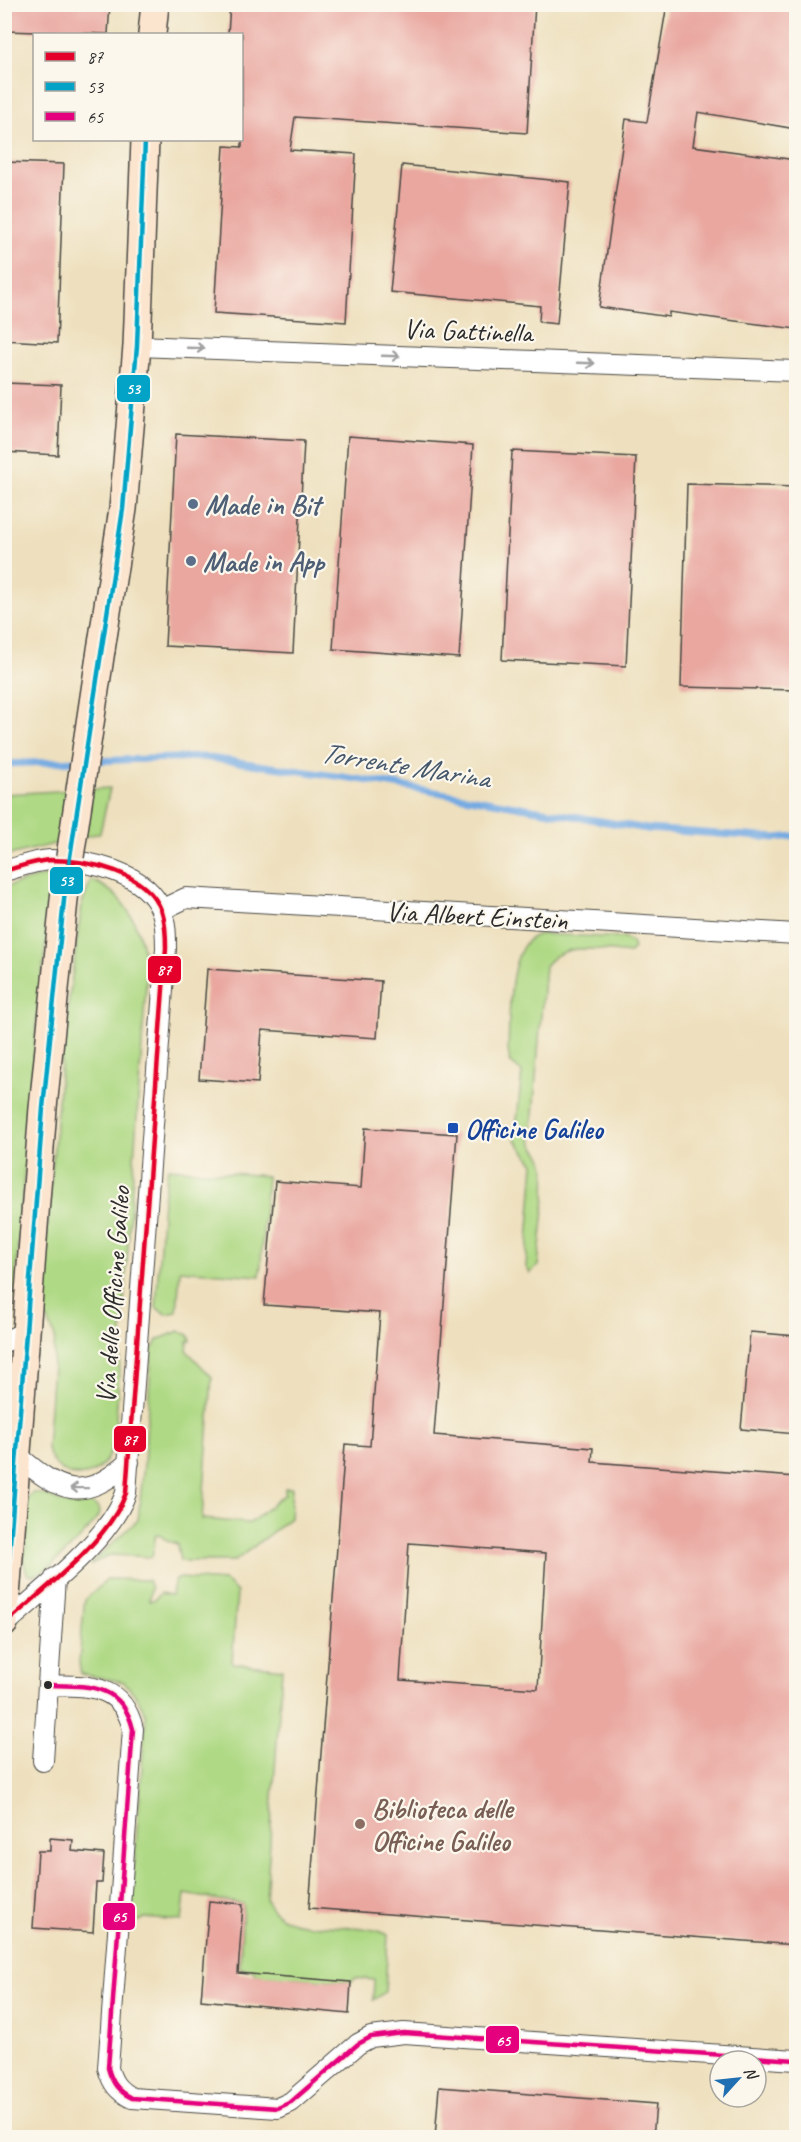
<svg xmlns="http://www.w3.org/2000/svg" width="801" height="2142" font-family="Caveat,sans-serif">
<style>
.green{fill:#afd984;stroke:#6d8258;stroke-width:1.5}
.lines{fill:none;stroke-linecap:round;stroke-linejoin:round}
.stream{stroke:#75aae2;stroke-width:7}
.building{fill:#e9a7a0;fill-rule:evenodd}
.street-casing{stroke:#484641;stroke-width:22}
.secondary-casing{stroke:#484641;stroke-width:30}
.street{stroke:#fff;stroke-width:20}
.secondary{stroke:#fce5cf;stroke-width:27}
.secondary-bridge-casing{stroke:#484641;stroke-width:30;stroke-linecap:butt}
.secondary-bridge{stroke:#fce5cf;stroke-width:27}
.bus-1-casing{stroke:#fbf7ec;stroke-width:9}
.bus-2-casing{stroke:#fbf7ec;stroke-width:9}
.bus-3-casing{stroke:#fbf7ec;stroke-width:9}
.bus-1{stroke:#e4002b;stroke-width:4.5}
.bus-2{stroke:#02a3c6;stroke-width:4.5}
.bus-3{stroke:#e5007d;stroke-width:4.5}
.oneway{stroke:#a0a0a0}
.service-dot{fill:#5c6f8a;stroke:#fbf7ec;stroke-width:2}
.transit-dot{fill:#1a4fb4;stroke:#fbf7ec;stroke-width:2}
.bus-dot{fill:#2b2b2b;stroke:#fbf7ec;stroke-width:2}
.education-dot{fill:#8d6e63;stroke:#fbf7ec;stroke-width:2}
.labels{text-anchor:middle;stroke-width:4.5;stroke-linejoin:round;paint-order:stroke}
.street-label{font-size:28px;fill:#2b2b2b;stroke:#fbf7ec}
.service-label{font-size:28px;font-weight:bold;fill:#4e5e75;stroke:#fbf7ec;text-anchor:start}
.transit-label{font-size:28px;font-weight:bold;fill:#164399;stroke:#fbf7ec;text-anchor:start}
.education-label{font-size:28px;font-weight:bold;fill:#785e54;stroke:#fbf7ec;text-anchor:start}
.water-label{font-size:30px;font-style:italic;fill:#45576b;stroke:#fbf7ec}
.line-badge{stroke:#fbf7ec;stroke-width:2}
.badge-label{font-size:16px;text-anchor:middle;font-weight:bold;fill:#fff}
</style>
<rect width="100%" height="100%" fill="#fbf7ec"/>
<filter id="ink" filterUnits="userSpaceOnUse"><feTurbulence type="fractalNoise" baseFrequency=".0167" numOctaves="2"/><feDisplacementMap in="SourceGraphic" scale="12" xChannelSelector="R" yChannelSelector="G"/><feConvolveMatrix kernelMatrix="1 2 1 2 8 2 1 2 1" color-interpolation-filters="sRGB"/></filter>
<filter id="wash" filterUnits="userSpaceOnUse"><feTurbulence type="fractalNoise" baseFrequency=".008" numOctaves="4" result="noise"/><feDisplacementMap in="SourceGraphic" scale="24" xChannelSelector="R" yChannelSelector="G"/><feGaussianBlur stdDeviation="1.35" result="paint"/><feColorMatrix in="noise" values="0 0 0 0 0 0 0 0 0 0 0 0 0 0 0 0 0 1.4 0 .05"/><feComposite in="paint" operator="in"/></filter>
<g filter="url(#wash)">
<rect width="100%" height="100%" fill="#eee0be"/>
<path class="green" d="M110,788l-10,45 -95,23v-62z
M43,876h11l-17,140 -23,280 -9,14v-423z
M91,880c43,17 56,64 55,106l-31,447c-2,9 -3,19 -9,27 -17,26 -51,17 -59,-11l8,-112 -7,-17 -7,-7v-8l21,-255 20,-146z
M541,934l82,4 9,4 2,6 -4,5c-28,-2 -65,-14 -85,13l-14,173c2,9 12,15 13,24 5,22 -4,78 -6,103l-8,7 -4,-6 8,-103 -19,-25 7,-67 -12,-10 -2,-12c2,-28 -3,-111 33,-116z
M168,1168l99,8 -7,100 -80,-6 -3,42 -10,2 -11,-6 7,-109z
M179,1331l10,4 2,6h-3l-1,10 25,26 -10,142 48,4 35,-29v-6h7l-2,30 -55,43h-55l-3,-17 -10,-3 -8,-7h-3l-4,23 -41,-2 -22,10 49,-45 6,-56 8,-115 7,-10z
M33,1493c11,-1 25,10 37,11 11,1 21,-5 28,4l1,5c-3,13 -50,57 -62,61 -4,2 -6,1 -10,0l-3,-10 4,-66z
M180,1578l45,3 12,11 -5,71 50,6 -16,230c18,43 87,17 122,36l-3,57 -12,8 1,-20 -19,-2 -4,4 -96,-7 -1,-5 -14,-2 3,-64 -58,-10 -3,27 -38,-3 -5,3 -9,-1 16,-205 -9,-18 -13,-15 -43,-8 -2,-11 5,-56 1,-7 23,-21 40,1 3,8 -2,12h5l7,-7 10,2 4,-15z"/>
<g class="lines">
<path class="stream" d="M91,761l111,-4 176,25 269,47 129,9 20,-2
M4,764l73,-3"/>
</g>
<g id="blocks">
<path class="building" d="M4,4h106l-2,30 -104,-3z
M230,4h305l-8,129 -232,-16 -5,33 66,4 -10,168 -132,-9 10,-167 18,1v-113h-14z
M667,4h129v125l-98,-17 -5,34 103,14v169l-127,-17v5l-70,-10 27,-188 21,3z
M4,162l60,2 -7,179 -53,-3z
M402,165l168,17 -13,142 -18,-2 1,-16 -150,-14z
M4,383l57,2 -3,70 -54,-3z
M176,434l128,7 -11,212 -128,-7z
M348,436l125,9 -14,213 -126,-9z
M512,451l124,6 -10,209 -124,-6z
M687,484l109,3v203l-115,-3z
M207,969l174,12 -4,57 -115,-8 -4,53 -59,-4z
M365,1128l92,6 -23,301 159,13 -1,14 204,15v468l-487,-37 36,-464 25,2 10,-133 -116,-8 11,-124 86,7zM409,1543l137,10 -8,136 -138,-9z
M750,1332l46,4v98l-55,-5z
M50,1838l23,2 -1,11 32,3 -2,29h-6l-3,49 -60,-4 5,-77h12z
M209,1901l34,3 -5,69 113,9 -2,32 -148,-14z
M439,2087l217,17 -3,34h-218z"/>
</g>
</g>
<g filter="url(#ink)">
<use href="#blocks" fill-opacity="0" stroke="#484641" stroke-width="1.5"/>
<g class="lines">
<defs>
<path id="street" d="M137,346l659,25
M4,871c15,-4 30,-10 46,-11 37,0 97,11 112,52 4,12 4,24 4,36l-40,545c-17,48 -84,97 -122,132
M161,910l25,-12 610,36
M4,1342l21,-10
M17,1455c43,37 65,49 112,7
M48,1685c39,1 74,-2 85,44l-25,339c4,15 10,23 24,30l146,10 13,-6 67,-58 13,-7 33,-4 392,27
M43,1761l12,-183"/>
<path id="secondary" d="M152,34l3,-30
M101,650l22,-141 14,-163 8,-206
M4,1623l39,-515 22,-218"/>
</defs>
<use href="#street" class="street-casing"/>
<use href="#secondary" class="secondary-casing"/>
<use href="#street" class="street"/>
<use href="#secondary" class="secondary"/>
<defs>
<path id="secondary-bridge" d="M65,890l36,-240"/>
</defs>
<use href="#secondary-bridge" class="secondary-bridge-casing"/>
<use href="#secondary-bridge" class="secondary-bridge"/>
<defs>
<path id="bus-1" d="M4,871c15,-4 30,-10 46,-11 37,0 97,11 112,52 4,12 4,24 4,36l-40,545c-17,48 -84,97 -122,132"/>
<path id="bus-2" d="M4,1623l39,-515 22,-218 58,-381 14,-163 8,-206"/>
<path id="bus-3" d="M48,1685c39,1 74,-2 85,44l-25,339c4,15 10,23 24,30l146,10 13,-6 67,-58 13,-7 33,-4 392,27"/>
</defs>
<use href="#bus-1" class="bus-1-casing"/>
<use href="#bus-2" class="bus-2-casing"/>
<use href="#bus-3" class="bus-3-casing"/>
<use href="#bus-1" class="bus-1"/>
<use href="#bus-2" class="bus-2"/>
<use href="#bus-3" class="bus-3"/>
</g>
<defs><path id="oneway-shaft" d="M-6 0H5M1.5-3L5.5 0L1.5 3" fill="none" stroke-width="1.6" stroke-linecap="round" stroke-linejoin="round" transform="scale(1.5)"/></defs>
<g class="oneway">
<use href="#oneway-shaft" transform="translate(196 348) rotate(2)"/>
<use href="#oneway-shaft" transform="translate(391 356) rotate(2)"/>
<use href="#oneway-shaft" transform="translate(586 363) rotate(2)"/>
<use href="#oneway-shaft" transform="translate(79 1488) rotate(-179)"/>
</g>
</g>
<g class="service-dot">
<circle cx="193" cy="504" r="6"/>
<circle cx="191" cy="561" r="6"/>
</g>
<rect class="transit-dot" x="447" y="1122" width="12" height="12" rx="3"/>
<circle class="bus-dot" cx="48" cy="1685" r="5"/>
<circle class="education-dot" cx="360" cy="1824" r="6"/>
<g class="labels">
<g class="street-label">
<text transform="translate(468 330) rotate(2)" y="10">Via Gattinella</text>
<text transform="translate(477 915) rotate(3)" y="10">Via Albert Einstein</text>
<text transform="translate(112 1295) rotate(-86)" y="10">Via delle Officine Galileo</text>
</g>
<g class="service-label">
<text x="205" y="514">Made in Bit</text>
<text x="203" y="571">Made in App</text>
</g>
<g class="transit-label">
<text x="465" y="1138">Officine Galileo</text>
</g>
<g class="education-label">
<text x="372" y="1818">Biblioteca delle<tspan x="372" dy="32">Officine Galileo</tspan></text>
</g>
<g class="water-label">
<text transform="translate(405 765) rotate(9)" y="10">Torrente Marina</text>
</g>
</g>
<g class="line-badge">
<rect x="116" y="374" width="35" height="29" rx="6" fill="#02a3c6"/>
<rect x="49" y="866" width="35" height="29" rx="6" fill="#02a3c6"/>
<rect x="147" y="955" width="35" height="29" rx="6" fill="#e4002b"/>
<rect x="113" y="1425" width="34" height="28" rx="6" fill="#e4002b"/>
<rect x="102" y="1902" width="34" height="29" rx="6" fill="#e5007d"/>
<rect x="485" y="2025" width="35" height="29" rx="6" fill="#e5007d"/>
</g>
<g class="badge-label">
<text x="133" y="394">53</text>
<text x="66" y="886">53</text>
<text x="164" y="975">87</text>
<text x="130" y="1445">87</text>
<text x="119" y="1922">65</text>
<text x="503" y="2046">65</text>
</g>
<rect width="801" height="2142" fill="none" stroke="#fbf7ec" stroke-width="24"/>
<rect x="33" y="33" width="210" height="108" fill="#fbf7ec" stroke="#a8a59f" stroke-width="1.5"/>
<rect x="45" y="52" width="30" height="9" fill="#e4002b" stroke="#a8a59f" stroke-width="1.5"/>
<text x="87" y="63" font-size="18" fill="#2b2b2b">87</text>
<rect x="45" y="82" width="30" height="9" fill="#02a3c6" stroke="#a8a59f" stroke-width="1.5"/>
<text x="87" y="93" font-size="18" fill="#2b2b2b">53</text>
<rect x="45" y="112" width="30" height="9" fill="#e5007d" stroke="#a8a59f" stroke-width="1.5"/>
<text x="87" y="123" font-size="18" fill="#2b2b2b">65</text>
<g transform="translate(738 2079) rotate(63)"><circle r="28" fill="#fbf7ec" stroke="#a8a59f" stroke-width="1.5"/>
<path d="M0-4.5L10 22L0 15L-10 22Z" fill="#1f6fb2"/>
<text y="-9" font-size="16" font-weight="bold" text-anchor="middle" fill="#2b2b2b">N</text>
</g>
</svg>
